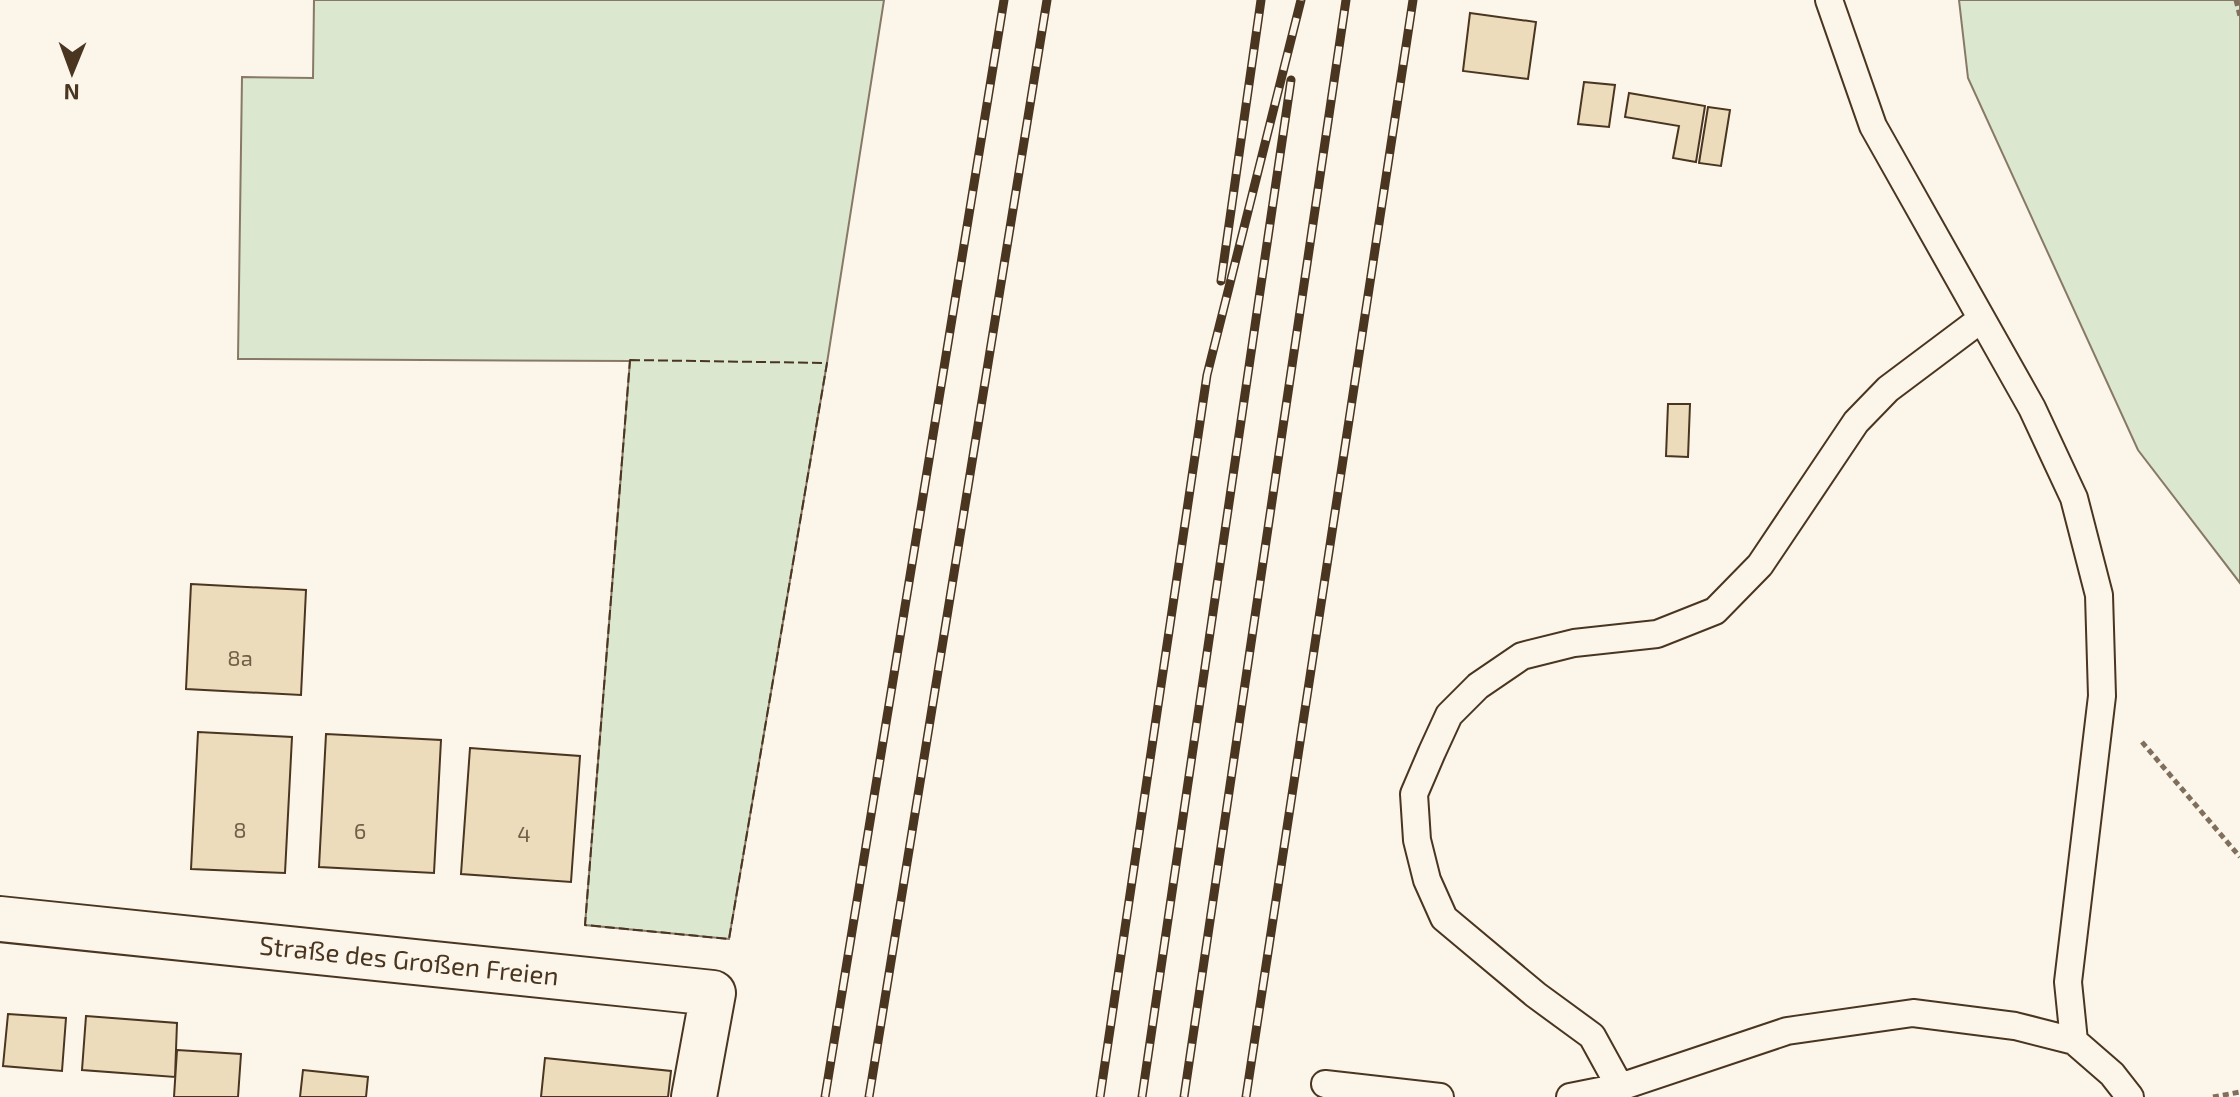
<svg xmlns="http://www.w3.org/2000/svg" width="2240" height="1097" font-family="'Exo 2',sans-serif">
<style>
.green{fill:#dce7d0;stroke:#887966;stroke-width:2}
.building{fill:#ecdcbc;stroke:#4a3520;stroke-width:2}
.lines{fill:none;stroke-linecap:round;stroke-linejoin:round}
.service-casing{stroke:#4a3520;stroke-width:30}
.minor-casing{stroke:#4a3520;stroke-width:48}
.path{stroke:#7f6f5c;stroke-width:5;stroke-dasharray:6 4;stroke-linecap:butt}
.service{stroke:#fbf6e9;stroke-width:26}
.minor{stroke:#fbf6e9;stroke-width:44}
.rail-casing{stroke:#4a3520;stroke-width:9}
.rail{stroke:#fbf6e9;stroke-width:6;stroke-dasharray:18;stroke-linecap:butt}
.fence{stroke:#4a3520;stroke-width:2;stroke-dasharray:10 4;stroke-linecap:butt}
.labels{text-anchor:middle;stroke-width:6;stroke-linejoin:round;paint-order:stroke}
.number-label{font-size:22px;fill:#725f47}
.street-label{font-size:26px;fill:#4a3520;stroke:#fbf6e9}
</style>
<rect width="100%" height="100%" fill="#fbf6e9"/>
<path class="green" d="M314,0h570l-57,363 -98,576 -144,-14 45,-564 -392,-2 4,-282 71,1z
M1959,0h281v583l-102,-133 -170,-372z"/>
<path class="building" d="M1470,13l66,9 -8,57 -65,-8z
M1584,82l31,3 -6,42 -31,-3z
M1629,93l76,13 -9,56 -23,-4 6,-32 -54,-9z
M1708,107l22,3 -9,56 -22,-3z
M1668,404h22l-2,53 -22,-1z
M191,584l115,6 -5,105 -115,-6z
M198,732l94,5 -7,136 -94,-4z
M326,734l115,6 -7,133 -115,-6z
M470,748l110,8 -9,126 -110,-8z
M8,1014l58,4 -4,53 -59,-5z
M86,1016l91,7 -2,54 -93,-7z
M177,1050l64,4 -3,43h-64z
M545,1058l126,13 -3,26h-127z
M303,1070l65,7 -2,20h-66z"/>
<g class="lines">
<defs>
<path id="service" d="M1829,0l44,126 159,282 42,90 25,97 3,101 -34,286 6,59
M1325,1084l115,13
M1620,1087l-28,-51 -56,-41 -92,-77 -17,-38 -10,-40 -3,-46 18,-42 17,-37 29,-29 44,-30 52,-13 83,-9 58,-23 45,-46 96,-143 32,-33 92,-69
M1570,1097l50,-10 167,-56 126,-18 102,13 59,15 38,33 18,23"/>
<path id="minor" d="M0,919l713,74 -19,104"/>
</defs>
<use href="#service" class="service-casing"/>
<use href="#minor" class="minor-casing"/>
<path class="path" d="M2236,0l4,16
M2142,742l98,115
M2213,1097l27,-5"/>
<use href="#service" class="service"/>
<use href="#minor" class="minor"/>
<defs>
<path id="rail" d="M1221,281l40,-281
M825,1097l179,-1097
M869,1097l178,-1097
M1100,1097l107,-722 94,-375
M1142,1097l149,-1017
M1184,1097l162,-1097
M1246,1097l167,-1097"/>
</defs>
<use href="#rail" class="rail-casing"/>
<use href="#rail" class="rail"/>
<path class="fence" d="M630,360l197,3 -98,576 -144,-14z"/>
</g>
<g class="labels">
<g class="number-label">
<text x="240" y="666">8a</text>
<text x="240" y="838">8</text>
<text x="360" y="839">6</text>
<text x="524" y="842">4</text>
</g>
<g class="street-label">
<text transform="translate(409 961) rotate(6)" y="9">Straße des Großen Freien</text>
</g>
</g>
<g transform="translate(72 72) rotate(181)" stroke="#fbf6e9" stroke-width="6" paint-order="stroke">
<path d="M0-6L14 30L0 20L-14 30Z" fill="#4a3520"/>
<text y="-12" font-size="22" font-weight="bold" text-anchor="middle" fill="#4a3520">N</text>
</g>
</svg>
